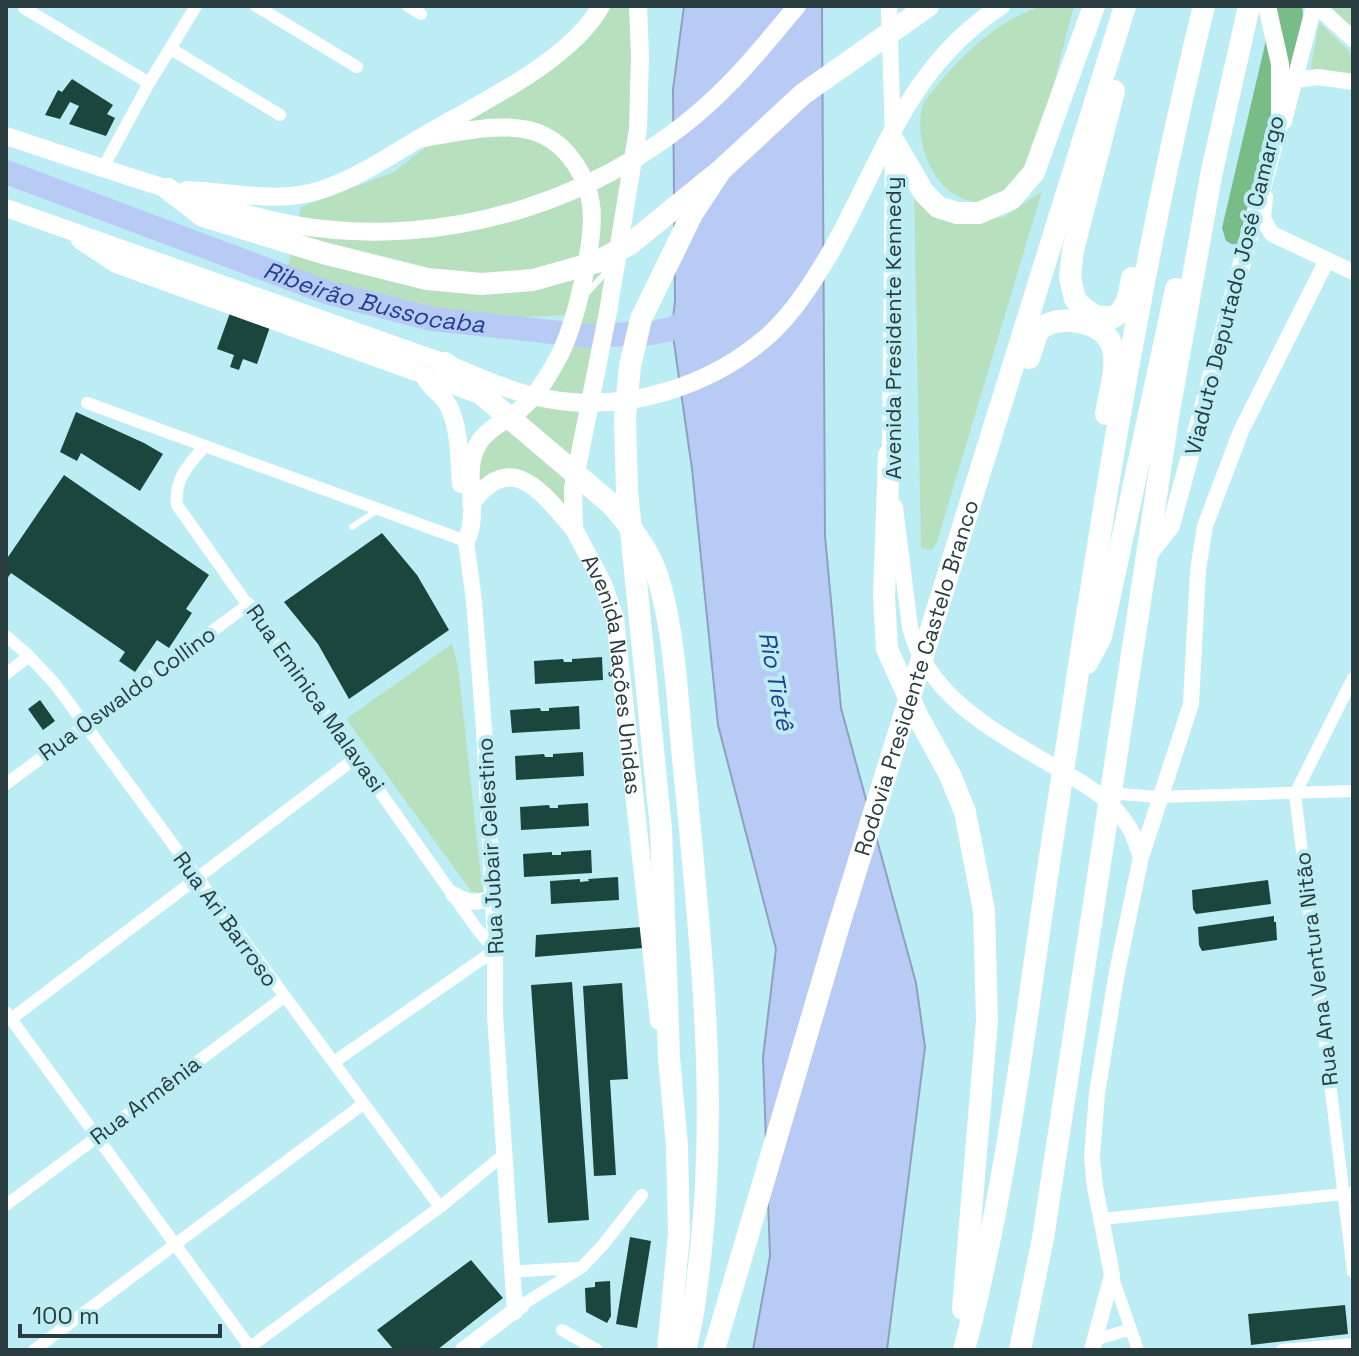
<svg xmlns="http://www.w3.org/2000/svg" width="1359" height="1356" font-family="'Space Grotesk',sans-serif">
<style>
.green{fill:#b7e0be}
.forest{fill:#78bd87}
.water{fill:#b8cbf5;stroke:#8da0be;stroke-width:2}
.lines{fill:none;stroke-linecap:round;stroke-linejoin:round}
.river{stroke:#b8cbf5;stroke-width:24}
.building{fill:#1b463e}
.lane{stroke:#fff;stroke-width:6}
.street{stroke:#fff;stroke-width:12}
.secondary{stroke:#fff;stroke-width:16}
.primary{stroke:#fff;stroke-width:18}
.highway{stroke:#fff;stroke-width:22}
.labels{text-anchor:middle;stroke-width:8;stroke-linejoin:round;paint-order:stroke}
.street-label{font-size:22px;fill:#293c3f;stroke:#bdedf4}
.water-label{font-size:24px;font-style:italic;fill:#23408e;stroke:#bdedf4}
</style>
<rect width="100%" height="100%" fill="#bdedf4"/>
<path class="green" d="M601,6h37l2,50 -68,455 -43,-30 -48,10 -7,-38 48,-44 52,-94 -93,4 -106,-19 -88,-30 14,-63 93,-35 96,-75 45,-27z
M1043,6h31l-39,149 -27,40c-7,2 -16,7 -24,7 -47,2 -71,-56 -62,-95 2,-7 10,-14 14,-20 25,-32 66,-70 107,-81z
M1324,6h29v22z
M1319,22l34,33v23l-43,-4z
M1042,191l-105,351 -4,7 -4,1 -8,-2 -7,-355 51,28 39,-4z
M452,644l6,22 25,228 -12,-3 -125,-172z"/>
<path class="forest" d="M1274,6h28l1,10 -46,194 -18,38 -13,-7 -4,-13z"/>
<path class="water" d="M684,6h138l3,530 16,172 75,275 9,64 -38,303h-134l17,-94 -7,-199 13,-108 -58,-224 -26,-256 -20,-140 3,-29 -2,-211z"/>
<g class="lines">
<path class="river" id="s1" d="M6,172l320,120 106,27 156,17 63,-3 21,-4 29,-17"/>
</g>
<path class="building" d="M72,79l41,26 -6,9 8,4 -9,18 -37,-12 10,-18 -9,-4 -10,17 -15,-4 13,-25 4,2z
M231,310l40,14 -14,40 -14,-5 -4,11 -9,-3 4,-12 -17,-6z
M76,412l68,31 19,11 -23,37 -59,-38 -4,8 -17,-9z
M64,475l145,100 -23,34 6,4 -23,35 -12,-8 -22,32 -16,-11 6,-9 -114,-79 -5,7v-20z
M382,533l35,42 32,55 -100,69 -31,-55 -34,-42z
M602,657l1,23 -68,4 -1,-23 29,-2 1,3h8v-3z
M40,700l15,21 -12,9 -15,-21z
M579,706l1,23 -68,4 -2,-23 30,-2 1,3h8v-3z
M583,752l1,24 -68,4 -1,-24 29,-2 1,3h8v-3z
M588,803l1,23 -68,4 -1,-23 29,-2 1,3h8v-3z
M591,850l1,23 -68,4 -1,-23 29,-2v3h9v-3z
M618,877l1,23 -68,4 -1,-23 30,-2v3l9,-1 -1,-2z
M1268,880l3,24 -75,10 -3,-5 -1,-19z
M1274,916v6h2l1,18 -75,11 -3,-6 -1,-18z
M642,927l1,21 -108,9 1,-22z
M572,982l17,238 -41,3 -17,-238z
M622,983l6,96 -18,1 6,95 -22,1 -11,-190z
M630,1237l21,4 -14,87 -21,-4z
M471,1260l32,38 -66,52h-43l-17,-20z
M610,1281l1,35 -4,7 -21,-11 -1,-24 10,-1v-5z
M1345,1305l3,29 -97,11 -3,-31z"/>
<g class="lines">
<path class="lane" d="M587,293l22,-24
M352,527l24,-16"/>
<path class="street" d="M256,6l101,61
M408,6l13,8
M24,8l125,75
M171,49l109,66
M103,168l46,-85 47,-77
M87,403l379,138
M205,446c-16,18 -31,33 -28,59l300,424 12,14 6,2
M6,636l23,20 26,28 385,523
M6,674l23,-18
M1353,678l-58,116 58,478
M6,784l243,-180
M1108,793l50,4 195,-6
M6,1012l246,338
M11,1019l346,-262
M334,1062l161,-112
M6,1205l278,-208
M1102,1219l251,-26
M522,1271l55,-3
M1112,1275l26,75
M525,1303l56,-35 21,-22 40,-51
M562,1330l35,20
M1095,1340l36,-11
M34,1350l329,-246
M246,1350l194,-143 66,-54
M1282,1350l71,-6"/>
<path class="secondary" d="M889,6l4,134 -3,324
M1317,6l36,33
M1295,80l23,-3 35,5
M1284,121l30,-115
M1265,197l-2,22 9,15 81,38
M895,507l15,120c16,69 88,107 145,140 28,16 58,32 75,62 5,8 7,19 11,28
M466,541l8,60 10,128 11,216v70l20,297
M453,894c15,10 23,9 40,4
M463,1350l59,-45
M1092,1350l20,-75 -17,-88 -3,-30 5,-64 20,-121 24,-115 50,-153 7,-134 7,-44 36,-95 86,-171"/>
<g class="primary">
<path id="s2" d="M638,6l2,50 -2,73 -30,183 -35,176 1,41 29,55 12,34 44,403"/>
<path d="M6,136c54,18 108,36 162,53 40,13 79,27 122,35 157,29 328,-26 439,-140 24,-24 46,-52 68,-78"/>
<path d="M419,139c36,-6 92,-21 126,-3 24,12 42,41 46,68 5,35 -16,123 -33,154 -9,17 -20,36 -35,49 -13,13 -32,18 -43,34 -21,31 2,69 -14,100"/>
<path d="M187,190c46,2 90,14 134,0 37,-12 70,-35 104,-55 53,-31 146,-74 176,-129"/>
<path d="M6,208l439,155c34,14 67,30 103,36 78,14 162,-12 221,-64 25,-23 44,-53 61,-82 53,-93 76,-185 171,-247"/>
<path d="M80,240l36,24 364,131"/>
<path d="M425,377c5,13 19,17 24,30 11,23 10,52 12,77"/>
<path d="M471,504c41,-57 72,-10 103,25"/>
<path d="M1148,555l23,-29 109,-404v-58l-13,-58"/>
</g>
<g class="highway">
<path d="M1114,91l-41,159 -3,27 5,22 7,8 13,9 17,2c16,-8 17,-24 20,-40"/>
<path d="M893,140l31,53 14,14 19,6h22l32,-14 23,-27 60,-166"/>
<path d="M168,189l35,27 120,37 104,26 55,5 51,-4 64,-18 33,-18 91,-74 82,-76 125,-88"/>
<path d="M1029,358l9,-27c11,-10 26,-12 41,-9 52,10 33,55 27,92"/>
<path d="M445,363l166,141c19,21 37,44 46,71 19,58 21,141 28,203 15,156 33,314 16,471 -4,34 -7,68 -16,101"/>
<path d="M889,455l-5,142 3,52 30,66 33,60 15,37 19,98 3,111 -24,288"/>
<path d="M1087,663l14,-26 75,-348"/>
<path d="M668,1350l11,-116 -2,-88 -8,-88 -8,-229 -34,-338 -2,-75 5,-50 11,-47 51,-105 29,-44"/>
<path id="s3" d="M714,1350l125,-425 286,-919"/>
<path d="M964,1350c43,-162 61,-328 86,-493 43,-285 85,-571 154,-851"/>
<path d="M1020,1350l23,-112 126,-827 43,-240 37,-165"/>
</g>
</g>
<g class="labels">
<g class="street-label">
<text transform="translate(1234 285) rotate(-76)" y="8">Viaduto Deputado José Camargo</text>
<text transform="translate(893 328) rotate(-90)" y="8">Avenida Presidente Kennedy</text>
<text dy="8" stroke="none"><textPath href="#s2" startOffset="682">Avenida Nações Unidas</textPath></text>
<text dy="8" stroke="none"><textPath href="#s3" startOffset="702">Rodovia Presidente Castelo Branco</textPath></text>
<text transform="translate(127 693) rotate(-36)" y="8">Rua Oswaldo Collino</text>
<text transform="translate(316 698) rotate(55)" y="8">Rua Eminica Malavasi</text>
<text transform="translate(490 846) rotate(-93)" y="8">Rua Jubair Celestino</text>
<text transform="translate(226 919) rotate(54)" y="8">Rua Ari Barroso</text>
<text transform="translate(1316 969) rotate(-97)" y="8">Rua Ana Ventura Nitão</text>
<text transform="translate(145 1100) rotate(-37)" y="8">Rua Armênia</text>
</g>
<g class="water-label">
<text dy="8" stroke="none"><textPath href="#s1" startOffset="390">Ribeirão Bussocaba</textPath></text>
<text transform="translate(776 681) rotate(79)" y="8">Rio Tietê</text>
</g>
</g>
<rect width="1359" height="1356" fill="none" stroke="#293c3f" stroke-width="16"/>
<path d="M20 1324v12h200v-12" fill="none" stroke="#293c3f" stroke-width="4"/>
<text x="32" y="1324" font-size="24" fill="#293c3f" stroke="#bdedf4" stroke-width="6" paint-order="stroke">100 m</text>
</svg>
